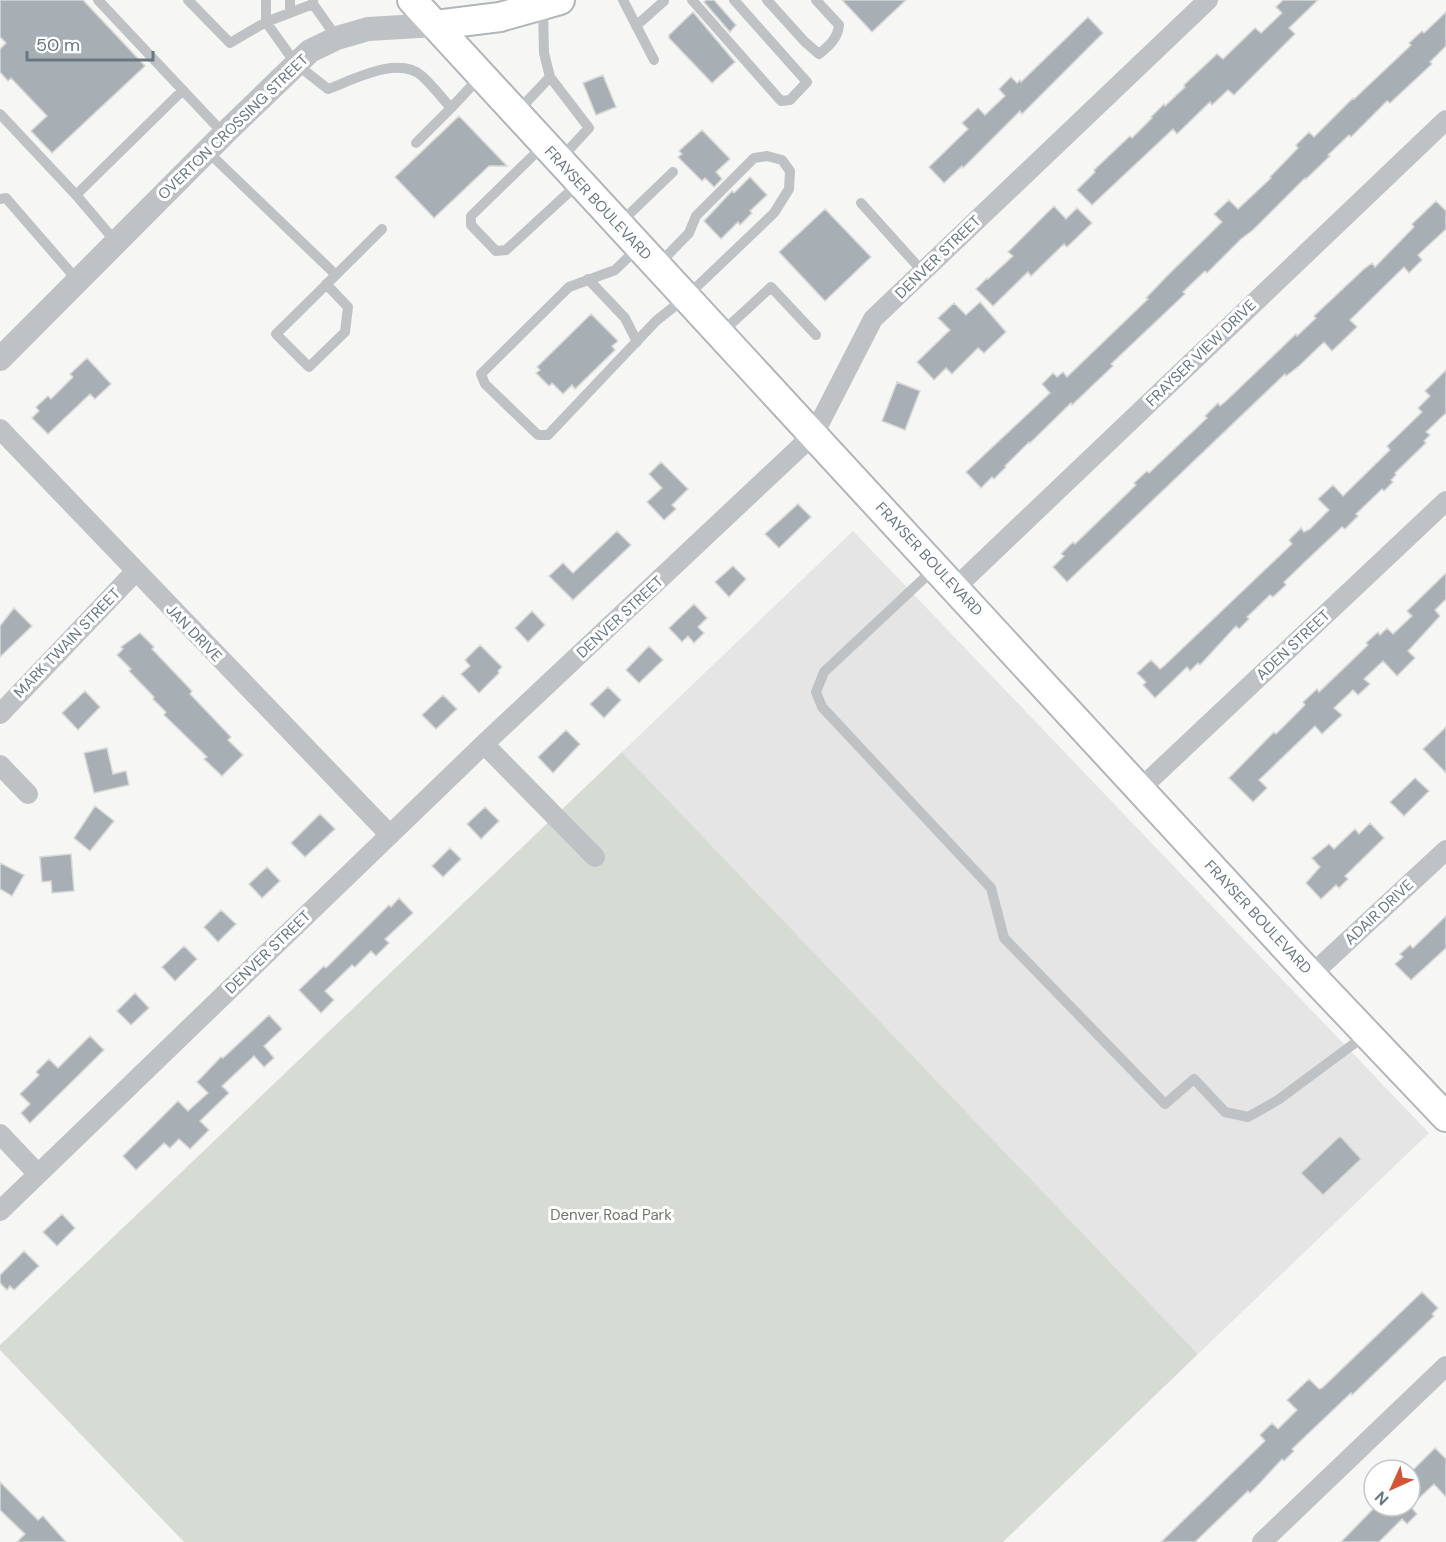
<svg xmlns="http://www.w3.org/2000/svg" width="1446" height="1542" font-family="'DM Sans',sans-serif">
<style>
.built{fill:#e4e5e4}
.green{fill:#d6dbd3}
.building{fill:#a8afb4;stroke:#d8d8d6;stroke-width:1.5}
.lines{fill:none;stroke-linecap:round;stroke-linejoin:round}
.secondary-casing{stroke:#b0b6ba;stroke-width:32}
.service{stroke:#bec2c5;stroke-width:10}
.minor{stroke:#bec2c5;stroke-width:20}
.tertiary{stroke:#bec2c5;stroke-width:24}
.secondary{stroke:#fff;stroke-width:28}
.labels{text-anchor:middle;stroke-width:6;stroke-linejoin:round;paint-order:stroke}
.street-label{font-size:15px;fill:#687882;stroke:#fff}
.park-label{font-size:15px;fill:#6b7a66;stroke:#fff}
</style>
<rect width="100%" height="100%" fill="#f6f6f4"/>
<path class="built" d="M853,531l576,602 -231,221 -576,-602z"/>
<path class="green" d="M622,752l576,602 -195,188h-819l-184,-192v-5z"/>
<path class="building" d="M0,0h83l62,66 -93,87 -21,-22 16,-15 -36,-38 -3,3 -8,-9v-23l6,-6 -6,-6z
M706,0h8l22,25 -6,7 -26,-30z
M842,0h64l-34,32z
M1283,0h35l-29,28 6,6 -61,61 -6,-5 -16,15 -2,-3 -33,32 -4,-5 -81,76 -15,-15 18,-18 -1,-2 36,-34 2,2 20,-20 -1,-1 13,-13 1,2 20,-19 -1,-2 33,-31 6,5 32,-31 6,5 21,-20 -6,-6z
M693,12l42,50 -23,21 -43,-45v-3z
M1446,12v34l-16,16 2,2 -42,39 -3,-2 -36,36 -2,-2 -21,20 2,1 -24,23 -1,-1 -52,52 -12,9 -34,34 -2,-2 -22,21 2,2 -74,70 2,2 -20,19 -21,20 -1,-2 -41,40 -1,-1 -24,24 1,1 -12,12 -2,-2 -11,11 -15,-16 84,-79 -8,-9 11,-11 4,4 6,-5 4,5 2,-2 79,-76 -2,-1 20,-21 56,-55 -8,-8 15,-14 9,9 33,-31 -1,-1 28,-29 -2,-3 13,-13 5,5 39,-39 1,1 54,-51 3,-3 -2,-2 13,-12 2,2z
M1088,17l15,16 -81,81 -2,-3 -57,57 -1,-2 -18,17 -15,-16 39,-38 -6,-6 16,-15 7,7 20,-19 -6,-7 12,-12 6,6 3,-3 1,2z
M603,75l13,32 -20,8 -13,-32z
M459,116l48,50h-18l-55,52 -39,-41z
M702,130l28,29 -14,13 6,7 -8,8 -9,-9 -3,3 -24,-24 4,-3 -3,-3z
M750,177l17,18 -17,16 2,2 -12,12 -2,-3 -17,17 -17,-18 28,-30 2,2z
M1436,201l10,10v18l-28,26 4,5 -13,13 -5,-6 -54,53 7,7 -25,24 -8,-9 -25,24 -13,10 -1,-2 -218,208 -14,-15 11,-11 -3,-2 12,-12 2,2 61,-59 -2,-2 13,-12 2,2 58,-55 -2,-2 13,-13 2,3 6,-5 70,-67 1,2 19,-18 -2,-2 50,-47 8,-6 3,4 39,-40 -2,-3z
M1054,206l12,13 11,-11 15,15 -25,24 -3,-3 -33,32 -3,-4 -35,34 -17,-17 11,-11 1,1 25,-23 -5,-4z
M825,209l46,48 -46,44 -46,-49z
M980,302l26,30 -22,21 -6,-5 -26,26 -6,-6 -12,12 -17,-18 33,-32 -12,-12 16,-15 12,12z
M591,314l27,27 -6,5 3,4 -40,39 -3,-4 -9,9 -11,-11 -3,3 -13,-13 4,-3 -3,-3z
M87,358l24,26 -16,15 -5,-5 -42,40 -16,-16 7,-7 -3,-4 12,-11 3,3 22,-22 -3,-3z
M1446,370v43l-20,19 4,3 -6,6 2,2 -31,30 1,2 -5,5 2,2 -9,9 -2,-2 -26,25 2,2 -13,13 -3,-2 -32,30 -26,25 2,3 -13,12 -3,-2 -23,22 2,2 -10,10 -3,-3 -36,39 -2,-2 -8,8 -3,-4 -32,31 -12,-13 3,-3 -9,-9 14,-13 9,9 4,-3 128,-122 -3,-4 12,-12 3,4 6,-3 19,-19 -11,-11 15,-14 10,11 47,-46 -3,-4 35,-34 -4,-4 12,-12 -5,-5z
M897,382l23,9 -15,39 -23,-9z
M661,462l27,27 -16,16 4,4 -12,11 -17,-18 15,-14 -13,-14z
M798,504l13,13 -32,31 -14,-14z
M617,531l14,14 -58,55 -24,-24 14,-13 10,10z
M733,566l13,13 -17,18 -14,-15z
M1446,573v26l-11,11 5,6 -32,35 7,7 -18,18 -14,-15 -19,18 6,5 -12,11 -5,-5 -19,18 8,7 -20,19 -7,-8 -56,54 8,8 -14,14 -24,-24 45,-46 2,2 29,-29 -2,-3 14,-13 2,3 49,-47 -2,-2 12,-11 2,3 7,-7 6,6 19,-18 -5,-5z
M694,604l13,14 -9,9 6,6 -10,10 -6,-7 -6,6 -13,-14z
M14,608l18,18 -32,31v-31z
M532,611l13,14 -17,17 -13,-14z
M140,633l14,14 -2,2 40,42 -2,3 41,43 -3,3 15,15 -21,21 -18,-17 3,-2 -43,-42 2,-3 -13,-13 1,-2 -25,-26 2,-2 -14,-14 6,-6 -2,-2z
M480,645l22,22 -4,4 1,2 -20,20 -18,-19 9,-8 -5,-6z
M649,646l14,14 -24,23 -13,-13z
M608,687l13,13 -17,18 -14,-14z
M85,691l15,16 -22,23 -16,-17z
M443,695l14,14 -21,20 -14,-14z
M1446,727v46l-23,-24z
M566,730l14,14 -27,29 -15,-16z
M107,748l6,26 13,-3 3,14 -35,8 -10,-40z
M1415,778l14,13 -25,25 -14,-14z
M95,806l19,15 -24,30 -16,-13z
M485,807l14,14 -18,18 -14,-15z
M320,814l15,15 -30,28 -14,-14z
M1370,823l14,15 -39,38 3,3 -9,9 -3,-3 -15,14 -15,-16 14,-16 -8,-9 17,-14 5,5 21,-20 4,5z
M450,848l11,11 -18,18 -11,-11z
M71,854l3,37 -22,2 -1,-12 -9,1 -2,-25z
M0,863l24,12 -12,21 -12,-7z
M267,867l13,14 -18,17 -13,-14z
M399,898l14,15 -28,26 4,4 -13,13 -5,-5 -16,16 -3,-2 -27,26 9,9 -13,13 -22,-23 25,-24 2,2 63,-63 2,2z
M221,910l15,14 -18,18 -14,-15z
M1446,916v32l-35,32 -16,-16 8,-7 -3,-3 10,-9 3,3z
M184,946l13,13 -22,22 -13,-14z
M135,993l14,15 -18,17 -14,-14z
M269,1015l13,14 -18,17 10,12 -10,9 -10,-11 -32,30 7,7 -29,28 9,9 -19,19 -11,-10 -9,9 -6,-5 -28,27 -13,-14 55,-55 10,10 20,-18 -11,-11 24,-25 2,1z
M90,1036l14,14 -74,73 -9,-10 9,-9 -10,-10 19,-19 -3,-3 13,-13 9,9z
M1340,1136l21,23 -38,36 -22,-22z
M62,1214l13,14 -18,18 -14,-14z
M24,1251l15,15 -25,24 -4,-4 -3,4 -7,-7v-8z
M1422,1292l16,16 -6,6 2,2 -82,79 -1,-2 -59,56 2,2 -10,10 -2,-2 -22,24 -10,10 -2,-2 -53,51h-34l104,-101 -5,-6 12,-12 6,6 19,-19 -10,-10 22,-21 10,10 3,-1z
M1435,1448l11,11v38l-12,-13 -23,22h3l-2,2 5,6 -10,10 -5,-5 -23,23h-38l35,-36h34v-33z
M0,1482l38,38 5,-4 23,26h-49l8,-8 -25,-24z"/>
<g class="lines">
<defs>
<path id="secondary" d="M412,0l899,975 135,142
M436,25l64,-8 60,-17"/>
</defs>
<use href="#secondary" class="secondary-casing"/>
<path class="service" d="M98,0l126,134
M188,0l42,43 36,-21 47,-18
M266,0v22l30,42 32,25c25,-9 70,-34 94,-13 10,9 19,21 29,32l29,-31
M290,0v13
M313,0v4l24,34
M623,0l31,60
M692,0l89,101 9,-1 17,-18 -73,-82
M767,0l38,42 14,12c10,-8 19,-16 20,-29l-23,-25
M543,7l1,46 6,24 39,51 -28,30
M636,26l28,-25
M518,111l32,-34
M0,114l76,81
M416,143l35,-35
M544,145l-73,71v9l25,26 10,-1 73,-67
M207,151l129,124
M0,199l6,-1 72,83
M861,203l62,69
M619,224l54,-52
M116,242l-40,-47 107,-105
M639,247l-24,23 -46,17 -88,87 4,10 53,51h10l108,-114 30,-24 88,-84 15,-24 1,-18 -8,-11 -15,-4 -13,2 -58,58 -7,17 -32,33
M588,279l37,39 12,24
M326,284l22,23 -3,25 -36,35 -33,-33c36,-35 71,-70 106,-105
M720,334l51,-47 45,48
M934,569l-110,103 -8,20 6,15 169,181 13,50 161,166 29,-25 31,33 23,5 30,-17 89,-66"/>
<path class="minor" d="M0,429l390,406
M956,587l490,-467
M0,714l135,-142
M484,744l111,113
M0,765l28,29
M1140,789l306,-288
M1311,975l135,-125
M0,1134l38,40
M0,1211l484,-467 330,-310 59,-115 335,-319
M1262,1542l184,-176"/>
<path class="tertiary" d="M0,359l224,-225 86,-83 27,-13 31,-9 68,-4"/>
<use href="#secondary" class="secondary"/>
</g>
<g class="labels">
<g class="street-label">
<text transform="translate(233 127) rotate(-44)" y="5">OVERTON CROSSING STREET</text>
<text transform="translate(598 203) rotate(47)" y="5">FRAYSER BOULEVARD</text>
<text transform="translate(938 257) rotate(-44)" y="5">DENVER STREET</text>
<text transform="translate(1201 353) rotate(-44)" y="5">FRAYSER VIEW DRIVE</text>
<text transform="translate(929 559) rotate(47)" y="5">FRAYSER BOULEVARD</text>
<text transform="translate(620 617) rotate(-43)" y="5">DENVER STREET</text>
<text transform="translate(194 633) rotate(46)" y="5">JAN DRIVE</text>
<text transform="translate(67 643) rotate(-46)" y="5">MARK TWAIN STREET</text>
<text transform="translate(1293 645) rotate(-43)" y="5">ADEN STREET</text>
<text transform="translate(1379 912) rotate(-43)" y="5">ADAIR DRIVE</text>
<text transform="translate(1258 917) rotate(47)" y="5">FRAYSER BOULEVARD</text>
<text transform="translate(268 952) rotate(-44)" y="5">DENVER STREET</text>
</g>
<g class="park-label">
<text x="611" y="1220">Denver Road Park</text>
</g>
</g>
<g transform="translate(1392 1488) rotate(225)"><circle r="28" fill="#ffffff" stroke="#c3c9cd" stroke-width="1.5"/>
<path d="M0-4.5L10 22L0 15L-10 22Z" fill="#d35337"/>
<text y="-9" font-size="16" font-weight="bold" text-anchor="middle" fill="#687882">N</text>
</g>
<path d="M27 51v9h126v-9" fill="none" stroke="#687882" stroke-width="3"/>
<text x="36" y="51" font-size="18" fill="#687882" stroke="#ffffff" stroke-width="4.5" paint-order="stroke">50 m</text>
</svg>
